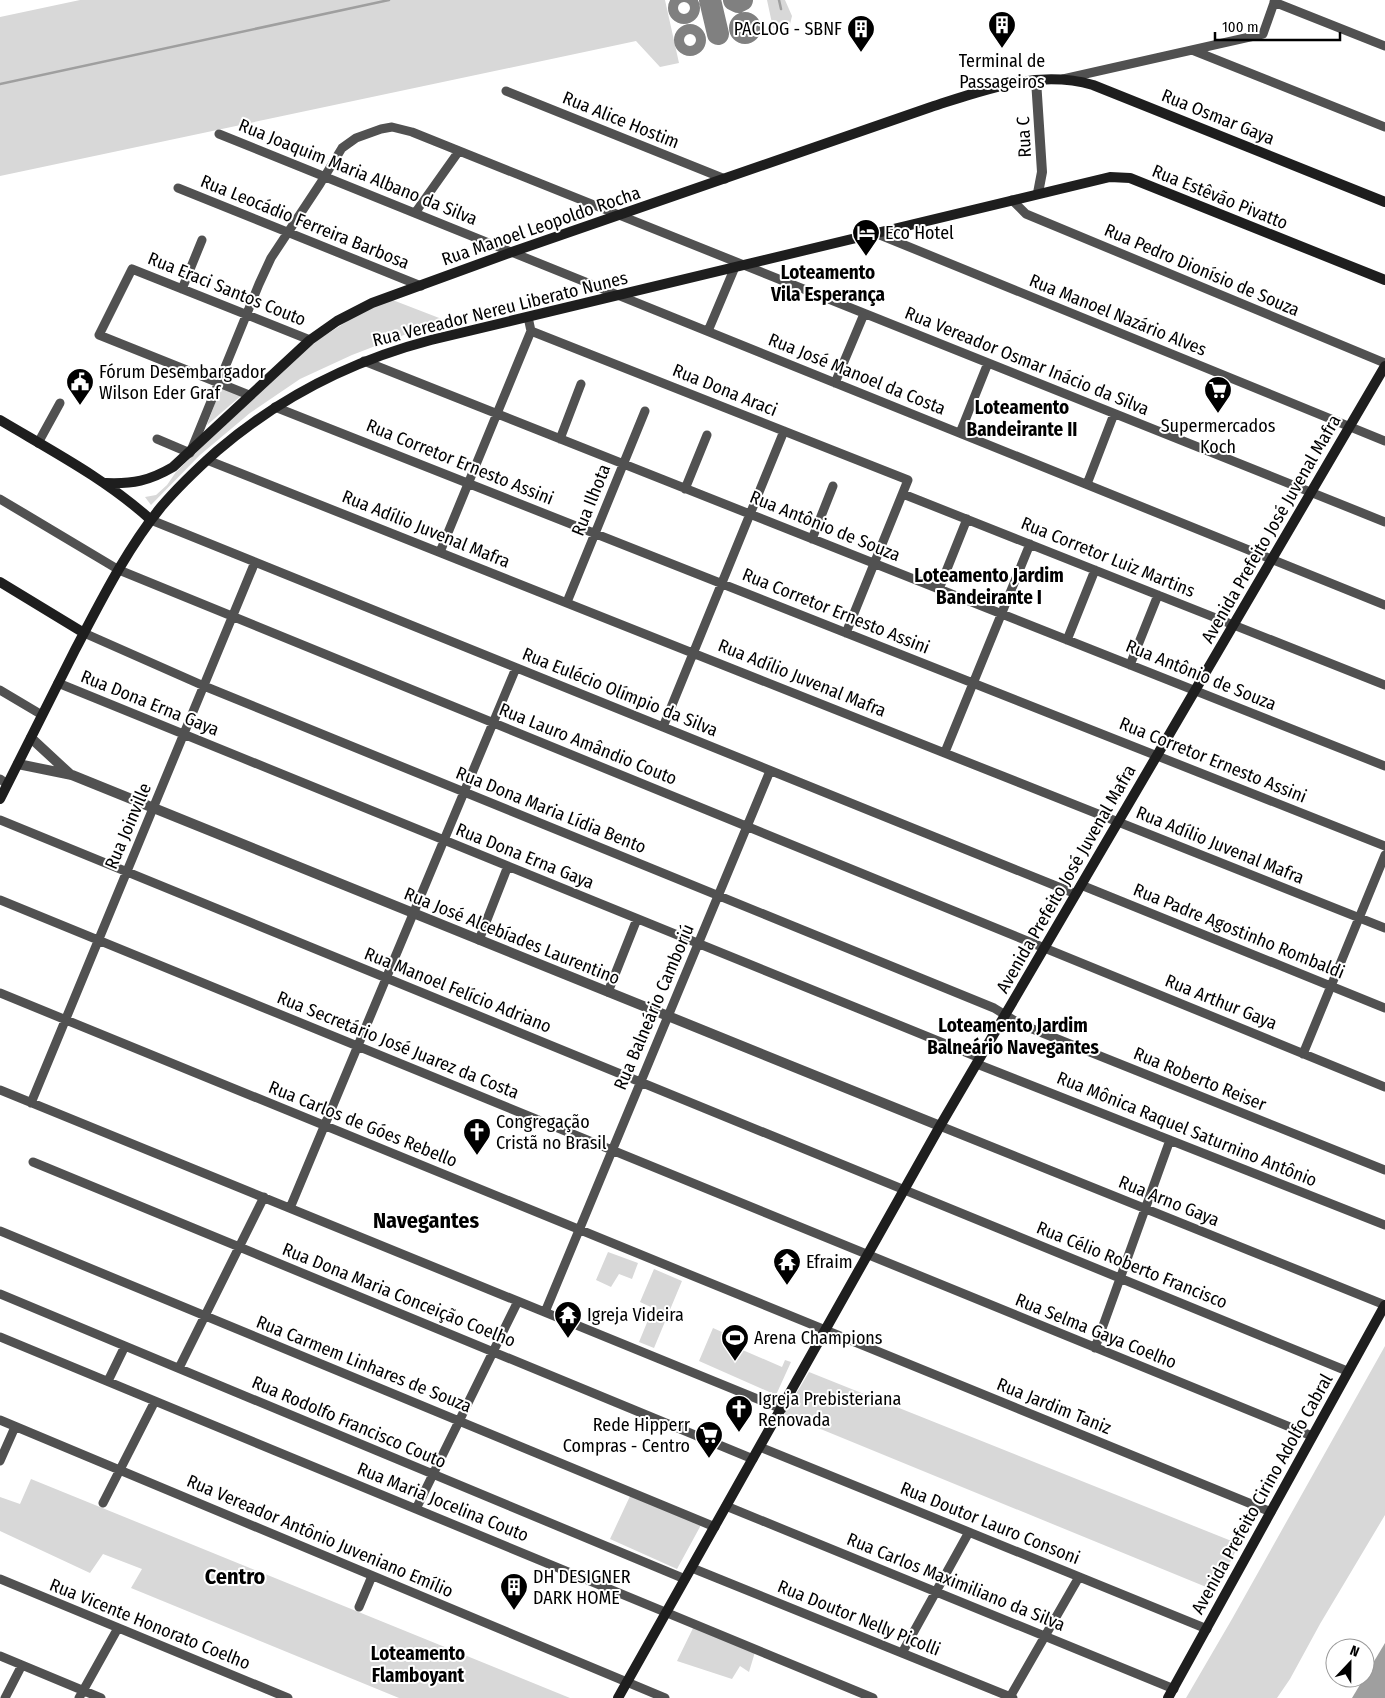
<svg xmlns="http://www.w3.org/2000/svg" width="1385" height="1698" font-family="'Fira Sans Condensed',sans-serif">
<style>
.green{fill:#d8d8d8}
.water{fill:#9f9f9f}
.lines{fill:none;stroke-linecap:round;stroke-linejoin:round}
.stream{stroke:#9f9f9f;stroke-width:2.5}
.taxiway{stroke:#808080;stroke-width:22}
.minor{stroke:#515151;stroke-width:9}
.tertiary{stroke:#515151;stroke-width:10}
.secondary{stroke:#1e1e1e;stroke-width:10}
.labels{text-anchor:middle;stroke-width:4;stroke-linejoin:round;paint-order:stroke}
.poi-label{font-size:18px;fill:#000;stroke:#fff;text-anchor:start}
.street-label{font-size:18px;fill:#000;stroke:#fff}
.neighbourhood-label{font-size:19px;font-weight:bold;fill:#000;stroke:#fff}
.district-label{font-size:22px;font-weight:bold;fill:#000;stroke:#fff}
</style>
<rect width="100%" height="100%" fill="#fff"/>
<path class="green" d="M80,0h585l14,63 -19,4 -24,-26 -636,135v-159z
M767,0h18l7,16 -2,8 -17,4z
M390,299l57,22 -43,14 -52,20 -52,24 -50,34 -50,42 -49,50 -6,-8 11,-2 11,-10 9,-13 31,-30 106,-99 44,-28z
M221,387l21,8 -35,30z
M608,1252l30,11 -6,16 -13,-5 -8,13 -15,-7z
M654,1269l28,12 -28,67 -15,-6 14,-34 -13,-6z
M713,1328l20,9 -2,8 51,22 3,-7 6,2 -15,33 -77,-34z
M1385,1346v169l-65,109 -30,55 -13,19h-91l46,-79z
M809,1372l430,172 -23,47 -432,-177z
M31,1479l539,219h-171l-268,-110 11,-19 -39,-15 -13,19 -90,-42v-34l20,7z
M631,1494l70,31 -24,44 -67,-30z
M694,1626l61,26 -6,20 -9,-6 -8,13 -55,-18z"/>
<path class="water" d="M1385,1643v55h-33z"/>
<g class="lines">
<path class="stream" d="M779,0l2,9
M0,84l389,-84"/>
<path class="taxiway" d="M710,0l8,34
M734,0l4,2 4,-2
M679 8a5 5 0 1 1 10 0a5 5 0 1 1-10 0Z
M740 28a5 5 0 1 1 10 0a5 5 0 1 1-10 0Z
M685 40a5 5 0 1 1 10 0a5 5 0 1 1-10 0Z"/>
<path class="minor" d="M1274,2l111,44
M1192,50l193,77
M1063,79l200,-45 12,-34
M506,91l219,88
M219,134l1166,471
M178,188l243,98
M1012,200l14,14 359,149
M415,213l44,-62
M875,233l510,208
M182,289l20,-49
M528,317l3,14 377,149 -62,153
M708,331l27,-64
M364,361l1021,405
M835,383l29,-69
M249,395l-150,-60 33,-66 178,71
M275,407l1110,439
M960,433l28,-70
M157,439l33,14 69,-169 12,-26 49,-74 22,-36 14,-10 25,-9 11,-2 20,5 973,390
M560,439l21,-55
M38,443l22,-40
M207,460l1178,468
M1087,484l27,-70
M685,489l22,-54
M903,494l482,191
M0,499l119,71 1266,517
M151,520l925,374
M812,539l21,-53
M440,552l91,-221
M939,589l28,-70
M567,602l78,-191
M84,633l120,53 790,322 26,16 365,146
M1067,640l28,-70
M1130,665l28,-70
M58,683l922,375
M0,690l42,25
M663,727l121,-296
M945,752l85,-208
M0,779l7,5
M0,820l1347,551
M1081,885l304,123
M0,900l1312,536
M479,940l29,-74
M608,992l29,-73
M0,993l1271,519
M1303,1054l82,-199
M977,1064l408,161
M0,1090l782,319
M31,1103l224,-541
M940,1126l445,179
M33,1162l720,297
M290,1208l226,-540
M0,1231l715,296
M0,1294l685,285
M545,1312l225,-541
M0,1337l873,361
M1095,1348l75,-208
M179,1368l85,-171
M108,1381l17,-35
M0,1420l665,278
M760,1447l447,182
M0,1461l15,-34
M103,1503l52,-102
M726,1506l448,183
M416,1509l102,-208
M692,1568l321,130
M0,1579l288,119
M359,1607l13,-31
M902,1653l67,-121
M0,1656l101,42
M1010,1697l69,-120
M5,1698l17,-33
M79,1698l39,-70"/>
<path class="tertiary" d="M1036,80l6,92 -4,21
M31,738l40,37
M18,764l54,11 868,351"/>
<path class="secondary" d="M0,420c52,31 106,59 151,100
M106,483c27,1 43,-2 67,-16l137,-127 27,-19 35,-18 140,-51 419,-145c53,-17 106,-38 162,-22l292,117
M0,582l84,51
M0,799c25,-50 50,-100 75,-149 26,-49 51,-100 86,-143 17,-20 37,-39 56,-56 63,-54 134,-90 214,-111l679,-163 20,1 255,102
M618,1698l322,-572 445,-760
M1168,1698l217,-393"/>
</g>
<defs>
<symbol id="building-pin" viewBox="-11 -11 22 30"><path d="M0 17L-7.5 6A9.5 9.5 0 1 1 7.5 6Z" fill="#000" stroke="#fff"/><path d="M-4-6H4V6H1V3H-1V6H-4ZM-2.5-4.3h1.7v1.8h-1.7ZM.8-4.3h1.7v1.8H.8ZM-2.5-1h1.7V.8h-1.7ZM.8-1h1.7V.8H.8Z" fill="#fff"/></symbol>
<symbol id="hotel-pin" viewBox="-11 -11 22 30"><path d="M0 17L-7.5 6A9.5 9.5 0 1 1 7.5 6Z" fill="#000" stroke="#fff"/><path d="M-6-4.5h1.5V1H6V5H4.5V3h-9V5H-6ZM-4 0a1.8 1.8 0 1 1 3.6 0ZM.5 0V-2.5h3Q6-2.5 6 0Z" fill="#fff"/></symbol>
<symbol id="civic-pin" viewBox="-11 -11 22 30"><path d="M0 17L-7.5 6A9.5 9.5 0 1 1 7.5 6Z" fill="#000" stroke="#fff"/><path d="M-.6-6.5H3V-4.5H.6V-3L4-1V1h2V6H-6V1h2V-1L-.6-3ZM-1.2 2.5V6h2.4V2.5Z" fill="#fff"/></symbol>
<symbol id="supermarket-pin" viewBox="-11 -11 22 30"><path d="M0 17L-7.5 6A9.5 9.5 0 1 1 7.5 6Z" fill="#000" stroke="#fff"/><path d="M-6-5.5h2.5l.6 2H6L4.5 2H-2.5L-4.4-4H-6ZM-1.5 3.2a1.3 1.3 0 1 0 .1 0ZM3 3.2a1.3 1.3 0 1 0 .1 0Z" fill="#fff"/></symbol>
<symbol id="church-pin" viewBox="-11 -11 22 30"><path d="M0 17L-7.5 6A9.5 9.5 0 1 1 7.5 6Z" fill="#000" stroke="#fff"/><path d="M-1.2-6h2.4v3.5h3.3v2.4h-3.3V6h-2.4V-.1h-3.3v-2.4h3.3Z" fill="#fff"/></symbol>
<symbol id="temple-pin" viewBox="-11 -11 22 30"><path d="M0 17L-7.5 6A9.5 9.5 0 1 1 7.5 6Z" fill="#000" stroke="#fff"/><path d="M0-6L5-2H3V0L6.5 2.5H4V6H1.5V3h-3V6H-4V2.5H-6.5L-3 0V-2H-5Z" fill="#fff"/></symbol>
<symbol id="stadium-pin" viewBox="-11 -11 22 30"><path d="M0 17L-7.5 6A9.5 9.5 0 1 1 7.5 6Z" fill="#000" stroke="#fff"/><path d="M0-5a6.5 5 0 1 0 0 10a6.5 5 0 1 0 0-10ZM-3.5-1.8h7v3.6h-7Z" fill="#fff"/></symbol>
</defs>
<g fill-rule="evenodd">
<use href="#building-pin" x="986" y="9" width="32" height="43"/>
<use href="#building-pin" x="845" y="13" width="32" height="43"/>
<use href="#hotel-pin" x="850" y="217" width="32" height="43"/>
<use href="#civic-pin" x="64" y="366" width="32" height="43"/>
<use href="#supermarket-pin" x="1202" y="374" width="32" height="43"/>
<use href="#church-pin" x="461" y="1116" width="32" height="43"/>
<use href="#temple-pin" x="771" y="1246" width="32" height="43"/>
<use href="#temple-pin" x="552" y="1299" width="32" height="43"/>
<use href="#stadium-pin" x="719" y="1322" width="32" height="43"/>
<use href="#church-pin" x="723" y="1393" width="32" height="43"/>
<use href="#supermarket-pin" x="693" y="1419" width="32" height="43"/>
<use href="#building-pin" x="498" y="1571" width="32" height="43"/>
</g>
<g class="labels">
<g class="poi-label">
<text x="842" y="35" text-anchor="end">PACLOG - SBNF</text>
<text x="1002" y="67" text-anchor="middle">Terminal de<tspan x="1002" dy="21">Passageiros</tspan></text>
<text x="885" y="239">Eco Hotel</text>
<text x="99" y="378">Fórum Desembargador<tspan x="99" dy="21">Wilson Eder Graf</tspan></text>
<text x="1218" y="432" text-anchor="middle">Supermercados<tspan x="1218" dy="21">Koch</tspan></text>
<text x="496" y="1128">Congregação<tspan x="496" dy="21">Cristã no Brasil</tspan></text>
<text x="806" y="1268">Efraim</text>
<text x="587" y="1321">Igreja Videira</text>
<text x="754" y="1344">Arena Champions</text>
<text x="758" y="1405">Igreja Prebisteriana<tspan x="758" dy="21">Renovada</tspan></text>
<text x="690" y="1431" text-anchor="end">Rede Hipperr<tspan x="690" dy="21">Compras - Centro</tspan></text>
<text x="533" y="1583">DH DESIGNER<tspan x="533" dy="21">DARK HOME</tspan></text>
</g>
<g class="street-label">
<text transform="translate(1218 117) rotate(22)" y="6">Rua Osmar Gaya</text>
<text transform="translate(621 120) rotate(22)" y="6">Rua Alice Hostim</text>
<text transform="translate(1024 137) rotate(-93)" y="6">Rua C</text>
<text transform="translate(358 172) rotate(22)" y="6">Rua Joaquim Maria Albano da Silva</text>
<text transform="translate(1220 197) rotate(22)" y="6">Rua Estêvão Pivatto</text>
<text transform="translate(305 222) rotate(22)" y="6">Rua Leocádio Ferreira Barbosa</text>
<text transform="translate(541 226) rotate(-19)" y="6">Rua Manoel Leopoldo Rocha</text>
<text transform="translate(1202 270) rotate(23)" y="6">Rua Pedro Dionísio de Souza</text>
<text transform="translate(227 289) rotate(22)" y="6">Rua Eraci Santos Couto</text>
<text transform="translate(500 309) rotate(-14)" y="6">Rua Vereador Nereu Liberato Nunes</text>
<text transform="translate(1118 315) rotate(22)" y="6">Rua Manoel Nazário Alves</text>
<text transform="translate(1027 361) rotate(22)" y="6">Rua Vereador Osmar Inácio da Silva</text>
<text transform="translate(857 374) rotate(22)" y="6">Rua José Manoel da Costa</text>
<text transform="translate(725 390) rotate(22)" y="6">Rua Dona Araci</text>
<text transform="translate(460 462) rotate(22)" y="6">Rua Corretor Ernesto Assini</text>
<text transform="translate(591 500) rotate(-68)" y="6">Rua Ilhota</text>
<text transform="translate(825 526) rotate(22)" y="6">Rua Antônio de Souza</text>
<text transform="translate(426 529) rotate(22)" y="6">Rua Adílio Juvenal Mafra</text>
<text transform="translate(1271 529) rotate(-60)" y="6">Avenida Prefeito José Juvenal Mafra</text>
<text transform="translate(1108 557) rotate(22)" y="6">Rua Corretor Luiz Martins</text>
<text transform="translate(836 611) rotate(22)" y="6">Rua Corretor Ernesto Assini</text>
<text transform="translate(1201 675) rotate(22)" y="6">Rua Antônio de Souza</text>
<text transform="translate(802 678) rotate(22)" y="6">Rua Adílio Juvenal Mafra</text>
<text transform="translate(620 692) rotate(22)" y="6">Rua Eulécio Olímpio da Silva</text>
<text transform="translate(150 703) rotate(22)" y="6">Rua Dona Erna Gaya</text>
<text transform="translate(588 744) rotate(22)" y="6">Rua Lauro Amândio Couto</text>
<text transform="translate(1213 760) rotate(22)" y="6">Rua Corretor Ernesto Assini</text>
<text transform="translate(551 810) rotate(22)" y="6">Rua Dona Maria Lídia Bento</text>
<text transform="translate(128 826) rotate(-67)" y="6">Rua Joinville</text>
<text transform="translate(1220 845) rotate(22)" y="6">Rua Adílio Juvenal Mafra</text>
<text transform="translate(525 856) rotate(22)" y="6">Rua Dona Erna Gaya</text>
<text transform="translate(1066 879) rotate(-60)" y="6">Avenida Prefeito José Juvenal Mafra</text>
<text transform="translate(1239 931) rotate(22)" y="6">Rua Padre Agostinho Rombaldi</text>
<text transform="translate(512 936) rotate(22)" y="6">Rua José Alcebíades Laurentino</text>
<text transform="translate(458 990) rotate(22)" y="6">Rua Manoel Felício Adriano</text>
<text transform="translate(1221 1002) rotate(22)" y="6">Rua Arthur Gaya</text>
<text transform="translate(654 1007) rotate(-67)" y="6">Rua Balneário Camboriú</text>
<text transform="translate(398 1045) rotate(22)" y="6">Rua Secretário José Juarez da Costa</text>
<text transform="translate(1200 1079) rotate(22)" y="6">Rua Roberto Reiser</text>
<text transform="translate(363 1124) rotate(22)" y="6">Rua Carlos de Góes Rebello</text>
<text transform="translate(1187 1129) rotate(22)" y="6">Rua Mônica Raquel Saturnino Antônio</text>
<text transform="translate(1169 1201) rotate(22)" y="6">Rua Arno Gaya</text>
<text transform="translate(1132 1265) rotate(22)" y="6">Rua Célio Roberto Francisco</text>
<text transform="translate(399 1295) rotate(22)" y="6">Rua Dona Maria Conceição Coelho</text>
<text transform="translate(1096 1331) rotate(22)" y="6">Rua Selma Gaya Coelho</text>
<text transform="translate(364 1364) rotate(22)" y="6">Rua Carmem Linhares de Souza</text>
<text transform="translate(1054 1406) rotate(22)" y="6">Rua Jardim Taniz</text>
<text transform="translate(349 1422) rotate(23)" y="6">Rua Rodolfo Francisco Couto</text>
<text transform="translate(1262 1494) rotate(-61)" y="6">Avenida Prefeito Cirino Adolfo Cabral</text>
<text transform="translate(443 1502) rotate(22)" y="6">Rua Maria Jocelina Couto</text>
<text transform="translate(990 1523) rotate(22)" y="6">Rua Doutor Lauro Consoni</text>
<text transform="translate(320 1536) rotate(23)" y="6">Rua Vereador Antônio Juveniano Emílio</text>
<text transform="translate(956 1582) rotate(22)" y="6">Rua Carlos Maximiliano da Silva</text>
<text transform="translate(859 1618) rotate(22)" y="6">Rua Doutor Nelly Picolli</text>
<text transform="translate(150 1624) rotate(22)" y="6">Rua Vicente Honorato Coelho</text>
</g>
<g class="neighbourhood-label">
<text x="828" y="279">Loteamento<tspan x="828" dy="22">Vila Esperança</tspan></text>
<text x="1022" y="414">Loteamento<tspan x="1022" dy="22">Bandeirante II</tspan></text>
<text x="989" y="582">Loteamento Jardim<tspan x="989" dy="22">Bandeirante I</tspan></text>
<text x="1013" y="1032">Loteamento Jardim<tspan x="1013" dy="22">Balneário Navegantes</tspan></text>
<text x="418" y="1660">Loteamento<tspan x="418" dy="22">Flamboyant</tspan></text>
</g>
<g class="district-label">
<text x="426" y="1228">Navegantes</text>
<text x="235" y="1584">Centro</text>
</g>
</g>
<g transform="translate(1350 1663) rotate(22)"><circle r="24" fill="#ffffff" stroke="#999999"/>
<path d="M0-4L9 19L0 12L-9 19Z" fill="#000000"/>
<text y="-8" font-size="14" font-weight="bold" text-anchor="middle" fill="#000000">N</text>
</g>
<path d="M1215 32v8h125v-8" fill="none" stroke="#000000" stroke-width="2.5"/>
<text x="1222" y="32" font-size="15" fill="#000000" stroke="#ffffff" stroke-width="4" paint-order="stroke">100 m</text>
</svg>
